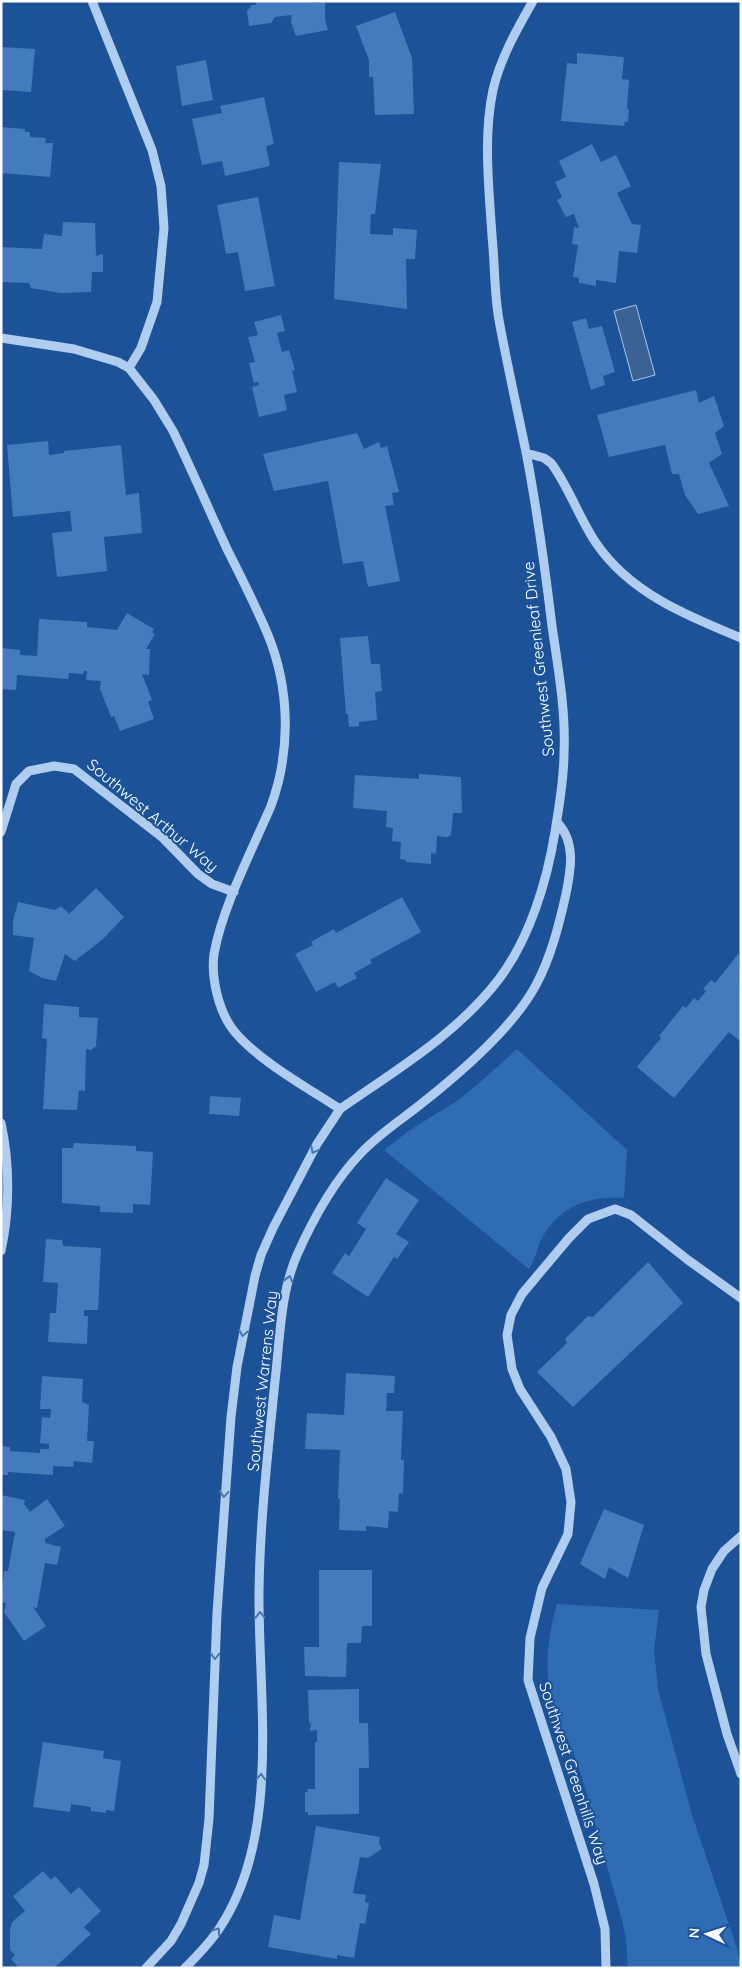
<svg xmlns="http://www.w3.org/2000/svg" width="742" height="1969" font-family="Quicksand,sans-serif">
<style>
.green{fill:#306cb4}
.water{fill:#3c6294;stroke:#a3c8f1}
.building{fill:#447bbd}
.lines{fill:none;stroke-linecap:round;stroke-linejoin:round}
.minor{stroke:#b0cdf0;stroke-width:9}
.oneway{stroke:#4877b2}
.labels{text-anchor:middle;stroke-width:4;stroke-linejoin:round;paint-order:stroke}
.street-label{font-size:16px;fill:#fff;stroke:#1c5297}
</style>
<rect width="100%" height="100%" fill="#1c5297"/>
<path class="green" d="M517,1049l110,101 -3,48c-35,-3 -66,9 -83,42 -4,9 -6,19 -12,29l-145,-119 26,-20 47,-29 20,-16z
M557,1604l102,6 -5,40 4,39 34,126 45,133 4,20h-113l-2,-29 -4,-19c-15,-52 -28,-104 -44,-155 -6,-19 -17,-37 -23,-56 -12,-35 -8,-70 2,-105z"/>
<path class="water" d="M636,305l19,70 -22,6 -19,-70z"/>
<path class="building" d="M256,1h55l1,2 13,-1v18l3,10 -32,6 -5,-14 1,-7 -17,2 -4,6 -22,3 -2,-15 5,-6h4z
M395,12l17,46 2,56 -39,1 -2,-38h-4v-17l-13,-34z
M1,47l34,2 -4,43 -30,-2z
M577,53l47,4 -2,22 7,1 -2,29h2l-1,13 -3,-1 -1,5 -63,-5 6,-58 10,1z
M206,60l7,40 -31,6 -6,-40z
M264,97l10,47 -8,2 4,20 -45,10 -3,-15 -20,4 -10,-46 30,-6 -2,-7z
M1,127l24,2v3h5v5l16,1 -1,5h8l-3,34 -49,-4z
M592,144l9,18 15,-7 15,31 -14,7 15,31 9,1 -4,28 -18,-2 -3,32 -20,-3v6l-17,-3v-5l-6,-1 5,-32 -6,-1 2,-17 5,1 -5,-14 -8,3 -9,-17 5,-3 -7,-15 11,-5 -7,-16z
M339,162l42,2 -6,50h-4l-1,20 23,1v-7l24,2 -2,29h-9l1,50 -73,-10z
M258,197l17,89 -30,5 -7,-39 -12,2 -9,-49z
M63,222l32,1 1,33 7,-2v18h-11l-1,20 -31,1 -29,-5 -2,-5 -28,-1v-35l41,2 2,-15 18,2z
M281,315l4,16 -8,2 5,19 7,-2 6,20 -3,1 5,21 -13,3 3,15 -28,7 -7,-30 7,-2 -1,-3 -4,1 -5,-20 6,-1 -7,-25 10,-2 -4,-13z
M586,318l3,11 13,-3 13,46 -12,4 2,9 -14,5 -19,-68z
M696,390l3,13 15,-7 10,30 -9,7 7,21 -13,9 20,43 -31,8 -13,-19 -6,-21h-7l-7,-29 -56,12 -12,-42z
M357,433l7,16 15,-7 2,6 6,-2 12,46 -7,1 2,12 -9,1 15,75 -32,6 -5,-26 -20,3 -15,-83 -54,10 -11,-37z
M48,441l1,14 15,-2v-2l57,-6 5,50 13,-2 3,40 -38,4 3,34 -50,6 -5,-44 20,-2 -2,-20 -57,6 -6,-72z
M127,613l27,16 -2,3 3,2 -9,15h4l-1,26 -7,-1 10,26 -4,2 6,17 -34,12 -6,-15 -3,1 -11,-28 1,-8 -15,-1 1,-9h-3l-1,3 -14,-1 -1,6 -51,-4 -1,15 -15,-1v-41l19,2v5l17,1 2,-37 48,3v5l30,3z
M368,636l3,28h9l2,27 -7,1 2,28 -18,2v4l-10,1 -1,-13h-2l-6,-76z
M419,774l42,3 1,36h-9l-2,22 -4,2 -10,-1 -1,18 -5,-1v11l-25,-2v-2l-6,-1 1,-17 -9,-1 1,-13 -7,-1 1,-16 -34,-3 2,-33 64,4z
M96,888l28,29 -21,22 -28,22 -10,-7 -9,27 -14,-3 -13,-7 5,-33 -21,-3v-14l5,-19 37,8 6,-4 8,8z
M402,897l19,35 -51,28 2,3 -18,10 3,5 -19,10 -3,-6 -19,10 -21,-38 18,-9 -2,-3 23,-13 2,4z
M739,953l2,89 -12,-10 -55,66 -37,-31 24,-29 -2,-2 24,-30 3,2 8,-10 4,3 8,-10 -3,-2 8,-9 4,3z
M44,1004l35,3v10l19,1 -2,28 -5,4 -5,-1 -1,42 -6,-1 -2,20 -34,-1 4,-70 -5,-1z
M210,1096l31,2 -2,18 -30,-2z
M74,1143l62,3v5l17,1 -3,53 -17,-1v9l-33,-1v-6l-38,-3v-55h11z
M386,1178l33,22 -23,34 13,8 -12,17 -3,-2 -26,40 -36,-24 13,-20 4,3 17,-27 -9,-6z
M46,1239l16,1 1,6 38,2 -3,62h-14v6h4l-1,28 -39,-2 2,-29h6l2,-30 -15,-1z
M648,1262l35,41 -110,104 -36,-35 30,-29 -2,-4 23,-23 5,1z
M346,1373l49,3 -1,17h-7l-1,18h17l-2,49h3l-1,34 -4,-1 -1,19 -9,-1 -1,17 -22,-2v5l-27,-1 1,-31h-2l2,-49 -35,-1 2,-36 37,2z
M42,1376l41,3 -1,23 7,3 -2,36h7l-2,22 -18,-2 -1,6 -20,-1v9l-45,-3v3h-7v-29l9,1v4l30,2v-4h9v-5l-9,-1 2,-26 8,1 1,-9h-11z
M1,1495l24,5 -1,4 6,8 17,-13 18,27 -20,13v4l16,4 -4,18 -12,-2 -8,45 -4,-1 13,19 -22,15 -20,-29 2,-9 -5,-1 3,-31h4l7,-39 -14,-2z
M604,1509l40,16 -16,53 -19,-11 -4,12 -25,-15z
M319,1570h53v56h-10l-1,17h-14l-1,34 -41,-1 -1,-29h15z
M359,1689v34h9l1,45h-10v46l-51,1v-3h-3v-20h3l-1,-3h8v-47h2v-12l-7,1 1,-8h-2l-1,-33z
M43,1742l61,9 -1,7 18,3 -7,50 -8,-1v3l-15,-2v-4l-20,-3 -1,8 -37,-5z
M316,1826l64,11 -1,6 3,6 -14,9 -8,-1 -7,36 13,2 -1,7 4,1 -4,21 -5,-1 -6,35 -17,-3v4l-69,-12 6,-32 26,5z
M43,1871l8,9 4,-4 16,18 8,-7 22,24 -17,16 7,7 -37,34h-35l-8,-9 4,-4 -5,-5v-20l2,-8 13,-11 -12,-15z"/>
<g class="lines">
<path class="minor" d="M92,1l60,149 9,36 3,42 -7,74 -16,46 -12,20
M1,338l73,11 44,13 11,6 25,32 19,31c19,39 36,79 54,118 14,28 29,57 41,86 22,54 23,116 3,171 -19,44 -49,102 -57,148 -3,23 4,54 17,73 21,30 77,61 109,82 56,-39 117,-75 159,-130 31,-41 48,-98 56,-147 4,-26 9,-52 9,-79 2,-42 -6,-85 -12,-127 -7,-58 -15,-117 -26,-174 -9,-44 -19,-88 -27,-132 -5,-27 -4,-56 -7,-84 -3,-48 -9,-99 1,-146 7,-31 24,-61 40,-89
M526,453l18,5 7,5c18,24 28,55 45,80 34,50 91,73 145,95
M1,832l15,-48 13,-13 25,-5 20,3 89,69 35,36 14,10 22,8
M1,1123c9,41 9,87 0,128
M741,1536l-17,15 -12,18 -8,21 -3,17 5,47 21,80 14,40
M146,1968l25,-27 10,-17 18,-41 5,-18 5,-46 8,-206 14,-196 6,-50 18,-91 6,-21 12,-27 44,-84 23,-35
M185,1968c12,-12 24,-24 34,-39 63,-94 39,-230 40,-338 1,-70 9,-140 16,-210 5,-42 5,-87 22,-126 16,-36 37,-74 64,-102 18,-19 40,-33 60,-49 38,-30 92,-76 115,-119 15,-28 23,-60 30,-91 5,-25 10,-52 -9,-72
M606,1968l-1,-39 -11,-45 -66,-204 2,-42 12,-50 26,-54 3,-32 -5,-33 -15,-32 -31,-48 -8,-20 -5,-34 4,-20 11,-21 47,-56 19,-19 27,-10 16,6 57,45 53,38"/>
</g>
<defs><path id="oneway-chevron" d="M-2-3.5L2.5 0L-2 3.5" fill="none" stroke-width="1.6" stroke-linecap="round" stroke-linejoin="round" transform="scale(1.25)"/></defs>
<g class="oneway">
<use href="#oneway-chevron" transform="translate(314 1150) rotate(118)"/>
<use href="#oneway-chevron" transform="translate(289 1279) rotate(-76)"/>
<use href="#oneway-chevron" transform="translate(243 1333) rotate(101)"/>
<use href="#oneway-chevron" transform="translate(224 1494) rotate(95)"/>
<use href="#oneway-chevron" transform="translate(260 1615) rotate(-91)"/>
<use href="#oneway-chevron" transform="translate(215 1656) rotate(92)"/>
<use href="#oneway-chevron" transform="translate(261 1777) rotate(-87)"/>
<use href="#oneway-chevron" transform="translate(217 1931) rotate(-55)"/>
</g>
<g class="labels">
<g class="street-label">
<text transform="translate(538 659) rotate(-96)" y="6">Southwest Greenleaf Drive</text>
<text transform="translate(153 815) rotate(40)" y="6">Southwest Arthur Way</text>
<text transform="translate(262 1381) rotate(-84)" y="6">Southwest Warrens Way</text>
<text transform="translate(574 1773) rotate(72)" y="6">Southwest Greenhills Way</text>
</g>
</g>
<rect width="742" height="1969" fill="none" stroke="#ffffff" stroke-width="5"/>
<g transform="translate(707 1934) rotate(274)" stroke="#1c5297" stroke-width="4" paint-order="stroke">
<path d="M0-4L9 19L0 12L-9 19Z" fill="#ffffff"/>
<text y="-8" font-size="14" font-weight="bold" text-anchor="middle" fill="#ffffff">N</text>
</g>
</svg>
